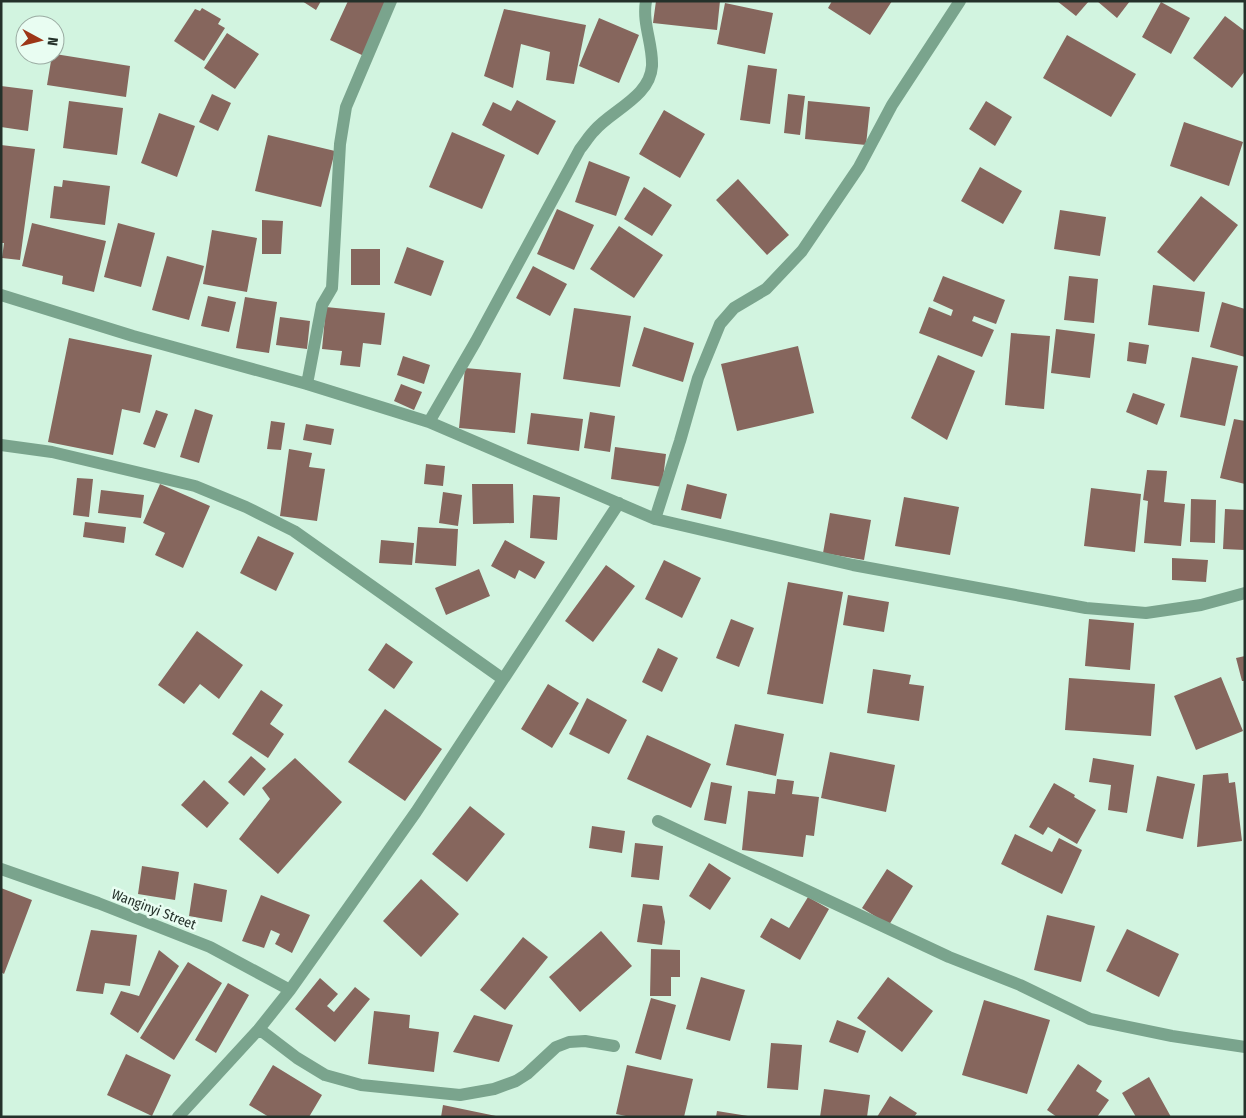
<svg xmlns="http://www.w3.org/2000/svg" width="1246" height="1118" font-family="'Fira Sans Condensed',sans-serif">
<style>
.building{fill:#86665d}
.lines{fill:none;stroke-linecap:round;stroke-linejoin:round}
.minor{stroke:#7aa48d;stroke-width:12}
.labels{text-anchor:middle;stroke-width:5;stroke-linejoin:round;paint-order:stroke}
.street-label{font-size:14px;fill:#24312a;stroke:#e9fdf2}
</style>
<rect width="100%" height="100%" fill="#d2f4e0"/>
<path class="building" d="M302,1h19l-5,9z
M348,1h41l-25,55 -34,-16z
M656,1h64l-3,29 -64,-7z
M832,1h60l-22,34 -42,-27z
M1057,1h32l-13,15z
M1097,1h33l-13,17z
M1161,2l29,16 -19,36 -29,-17z
M725,3l48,10 -8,41 -48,-10z
M202,8l19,11 -3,5 7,4 -21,33 -30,-20 21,-32 5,2z
M504,9l82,16 -12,59 -28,-4 4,-28 -29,-8 -8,44 -29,-12z
M1225,16l20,15v40l-13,17 -39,-30z
M599,18l40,17 -20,48 -40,-17z
M227,33l32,21 -24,35 -31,-21z
M1067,35l69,39 -25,43 -68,-39z
M55,54l75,12 -4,31 -79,-12 5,-30z
M748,65l29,4 -7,55 -30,-4z
M1,86l32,4 -5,41 -27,-4z
M212,94l19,9 -13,28 -19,-9z
M788,94l17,2 -5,39 -16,-2z
M517,100l39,21 -18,34 -56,-30 11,-23 18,9z
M69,101l54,7 -6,47 -54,-7z
M808,101l62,6 -4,38 -61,-6z
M986,101l26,16 -17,29 -26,-17z
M664,110l41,24 -25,44 -41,-24z
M159,113l36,13 -18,51 -36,-14z
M1184,122l59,20 -14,44 -59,-20z
M452,132l53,23 -23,54 -53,-22z
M268,135l67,16 -14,56 -66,-16z
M1,145l34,4 -15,111 -18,-2 2,-15h-3z
M589,161l41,16 -14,39 -41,-14z
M980,167l42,24 -19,33 -42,-23z
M738,179l51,56 -22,20 -51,-55z
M63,180l47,6 -5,39 -55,-7 4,-32 8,1z
M644,187l28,18 -20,31 -28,-17z
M1201,196l37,29 -44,57 -37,-30z
M557,209l37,16 -20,45 -37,-16z
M1060,210l46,7 -6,39 -46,-7z
M262,220l21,1 -2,33h-19z
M32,223l74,18 -12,51 -32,-8 1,-8 -41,-10z
M118,223l37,10 -14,54 -37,-10z
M619,226l44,29 -29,43 -44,-29z
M212,230l45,8 -10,54 -44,-8z
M407,247l37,14 -13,35 -37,-13z
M351,249h29v36h-29z
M167,256l37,10 -15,54 -37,-10z
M533,266l34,18 -17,32 -34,-18z
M943,276l62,24 -9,24 -22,-8 -2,5 22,9 -12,27 -63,-24 10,-26 22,9 2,-6 -20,-9z
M1069,276l29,3 -4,44 -30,-3z
M1153,285l52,7 -6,40 -51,-7z
M208,296l28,6 -7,30 -28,-6z
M245,297l32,5 -8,51 -33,-5z
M1222,302l23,7v48l-35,-10z
M326,307l59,6 -4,32 -18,-2 -3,24 -20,-2 2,-14 -20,-2z
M574,308l57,8 -11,71 -57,-8z
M280,317l30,4 -3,28 -31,-4z
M644,327l50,16 -11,39 -51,-16z
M1056,329l39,5 -5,44 -39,-5z
M1011,333l39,3 -6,73 -39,-4z
M69,338l83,17 -12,58 -18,-4 -9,46 -65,-13z
M1129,342l20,3 -3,19 -19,-3z
M798,346l16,67 -77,18 -16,-67z
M938,355l37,16 -28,69 -36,-22z
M403,356l27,9 -6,19 -27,-9z
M1192,357l46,9 -13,60 -45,-9z
M465,368l56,5 -6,60 -56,-5z
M401,384l21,8 -8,18 -20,-9z
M1133,393l32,11 -8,21 -31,-13z
M195,409l18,6 -14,48 -19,-6z
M156,410l12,4 -13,34 -12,-4z
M590,412l25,4 -5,36 -26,-4z
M531,413l52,6 -4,32 -52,-7z
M1234,419l11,2v63l-25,-6z
M271,421l14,2 -4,27 -14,-1z
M306,424l28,5 -3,16 -28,-5z
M615,447l51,7 -4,33 -51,-8z
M289,449l23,4 -3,14 16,2 -8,52 -37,-5z
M426,464l19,2 -2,20 -19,-2z
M1147,470l20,1 -3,31 21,2 -4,42 -37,-3 4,-42 -5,-1z
M77,478l16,1 -4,38 -16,-2z
M160,484l50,22 -27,62 -28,-13 10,-22 -22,-10z
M472,484h41l1,39 -41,1z
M687,484l40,10 -6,25 -40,-9z
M1091,488l50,6 -6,58 -51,-6z
M101,490l43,5 -3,23 -43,-5z
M443,492l19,3 -4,31 -19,-3z
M533,495l27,2 -3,43 -27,-2z
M904,497l55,10 -9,48 -55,-9z
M1191,499l25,1 -1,43 -25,-1z
M1225,509l20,1v40l-22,-1z
M830,513l41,7 -7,40 -41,-7z
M85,522l41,5 -2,16 -41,-6z
M418,527l40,2 -2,37 -41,-3z
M258,536l36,17 -18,38 -36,-18z
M381,540l33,3 -2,22 -33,-2z
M505,540l40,22 -10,17 -16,-9 -4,9 -24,-13z
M1172,558l36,2 -2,22 -34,-2z
M664,560l37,18 -19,40 -37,-19z
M606,565l29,21 -42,56 -28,-21z
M479,569l11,27 -44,19 -11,-27z
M788,582l55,10 -20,112 -56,-10z
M848,595l41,7 -5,30 -41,-7z
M731,619l23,9 -15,39 -23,-9z
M1089,619l45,4 -4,47 -45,-4z
M197,631l46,34 -24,34 -19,-15 -16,20 -26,-19z
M386,643l27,19 -19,27 -26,-19z
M658,648l20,10 -16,34 -20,-10z
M1245,656v25h-3l-6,-23z
M873,669l38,6 -2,9 15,2 -5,35 -52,-8z
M1221,677l22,54 -47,19 -22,-54z
M1069,678l86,6 -4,52 -86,-6z
M548,684l31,19 -27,45 -31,-19z
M261,690l22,15 -13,19 14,10 -16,24 -36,-24z
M587,698l40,22 -18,34 -40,-20z
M385,709l57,40 -37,52 -57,-39z
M735,724l49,10 -8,42 -50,-11z
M647,735l64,29 -20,44 -64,-29z
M830,752l65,13 -9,47 -65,-14z
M251,756l15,13 -22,27 -16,-14z
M295,758l47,44 -64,72 -39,-35 31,-40 -8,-11z
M1093,758l41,7 -7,48 -19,-3 3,-25 -22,-3z
M1228,773l1,10 6,-1 7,59 -45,6 6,-72z
M1157,776l38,8 -12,55 -37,-8z
M777,779l17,2 -2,13 27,3 -5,39 -8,-1 -3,22 -61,-7 6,-59 27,3z
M204,780l25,23 -22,25 -26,-23z
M711,782l21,4 -6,38 -22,-4z
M1054,783l21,12 -1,2 22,13 -19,34 -29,-17 -5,8 -14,-8z
M470,806l35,28 -38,48 -35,-28z
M592,826l33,5 -3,22 -33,-5z
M1015,834l37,18 7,-14 23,12 -20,44 -61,-30z
M635,843l28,3 -4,34 -28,-3z
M709,863l22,15 -21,32 -21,-14z
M142,866l37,6 -4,28 -37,-6z
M887,869l26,17 -24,39 -27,-17z
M421,879l38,35 -38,43 -38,-36z
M194,883l33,7 -5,32 -33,-6z
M1,888l31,12 -28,74 -3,-2z
M261,895l49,20 -18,38 -17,-9 5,-10 -9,-4 -7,18 -22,-7z
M808,897l21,12 -29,51 -40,-23 11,-19 18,10z
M643,904l19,2 3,16 -3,23 -25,-3z
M1047,915l48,11 -14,56 -47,-12z
M1127,929l52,25 -20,43 -53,-26z
M91,930l46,5 -7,51 -25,-3 -2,11 -27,-3z
M601,931l31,35 -52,46 -31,-35z
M523,937l25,20 -43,53 -25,-20z
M651,949l29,1v27h-9v19h-21z
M159,950l20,16 -41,67 -28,-19 11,-23 18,5z
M188,962l34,21 -48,77 -34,-22z
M701,977l44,13 -15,51 -44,-12z
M888,977l45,34 -31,41 -45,-34z
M320,978l18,16 -11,12 7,6 21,-25 15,12 -35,43 -40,-33z
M228,983l21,12 -33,58 -21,-13z
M651,998l25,7 -15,55 -26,-7z
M984,1000l66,20 -23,74 -65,-19z
M374,1011l36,4 -1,13 30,4 -5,40 -66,-8z
M474,1015l39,10 -14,37 -46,-10z
M837,1020l29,11 -8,22 -29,-11z
M771,1043l31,2 -4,45 -31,-2z
M126,1054l45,21 -19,41 -45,-21z
M1078,1064l24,17 -6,10 13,9 -12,17h-40l-10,-7z
M273,1065l49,30 -13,22h-40l-20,-12z
M627,1065l66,14 -9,38h-53l-15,-3z
M1149,1077l22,40h-35l-14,-24z
M824,1089l46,6 -3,22h-47z
M890,1096l27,17 -3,4h-37z
M443,1105l53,11v1h-55z
M717,1111l31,5v1h-32z"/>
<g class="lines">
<path class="minor" d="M1,295l132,41 174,48 122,38 226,97 198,46 233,43 60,5 55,-8 44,-12
M307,384l15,-79 10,-17 8,-144 6,-37 45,-106
M429,422l47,-81 104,-192c5,-6 9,-13 14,-18 18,-21 56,-34 58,-65 1,-22 -10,-42 -6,-65
M1,445l51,7 143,34 51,21 48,24 209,148
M655,519l25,-78 18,-63 22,-54 14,-16 32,-19 36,-38 57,-84 33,-62 68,-104
M658,821l291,136 71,28 70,34 82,17 73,11
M1,869l97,34 112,44 80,43
M259,1029l38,29 28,17 36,10 99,10 34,-6 22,-8 11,-7 29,-27 13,-5 16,-1 29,5
M178,1117l81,-88 31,-39 126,-178 203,-309"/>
</g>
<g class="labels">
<g class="street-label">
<text transform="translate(154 909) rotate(21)" y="5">Wanginyi Street</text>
</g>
</g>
<rect width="1246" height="1118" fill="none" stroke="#24312a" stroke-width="5"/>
<g transform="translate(40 40) rotate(97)"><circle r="24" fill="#e9fdf2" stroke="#9aaba2"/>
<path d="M0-4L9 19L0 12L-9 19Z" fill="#9d3617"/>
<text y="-8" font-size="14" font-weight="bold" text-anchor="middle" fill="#24312a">N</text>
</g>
</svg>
